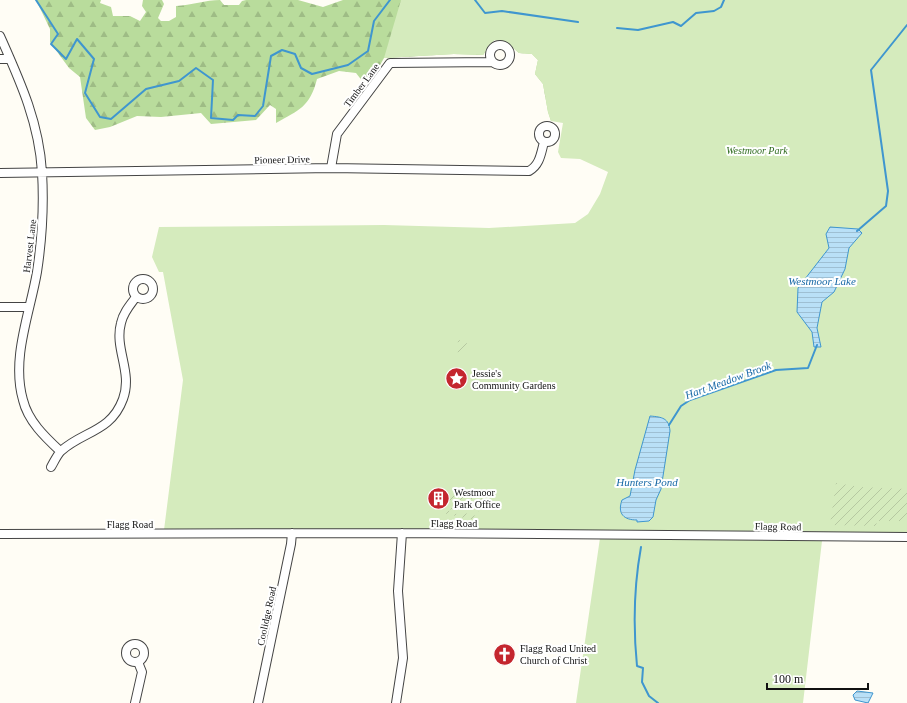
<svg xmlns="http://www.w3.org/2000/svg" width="907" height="703" font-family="'Times New Roman',serif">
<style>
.forest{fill:url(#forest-firs)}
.park{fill:#d5ebbd}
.garden{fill:url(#garden-furrows)}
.water{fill:url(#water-rules);stroke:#3f96cf}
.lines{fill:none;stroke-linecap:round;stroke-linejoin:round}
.stream{stroke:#3f96cf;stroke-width:2}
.minor-casing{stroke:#444;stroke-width:10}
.minor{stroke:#fff;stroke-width:8}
.labels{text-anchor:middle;stroke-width:4;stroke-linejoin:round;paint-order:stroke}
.street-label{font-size:10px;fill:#111;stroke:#fff}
.park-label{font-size:10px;font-style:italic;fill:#2f6b1f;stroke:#fff}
.poi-label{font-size:10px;fill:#111;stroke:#fff;text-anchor:start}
.water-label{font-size:11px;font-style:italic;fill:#1768a6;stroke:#fff}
</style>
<defs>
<pattern id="forest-firs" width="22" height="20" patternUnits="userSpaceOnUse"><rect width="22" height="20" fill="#b9dc9c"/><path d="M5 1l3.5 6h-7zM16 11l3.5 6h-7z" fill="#9ebc85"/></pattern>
<pattern id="garden-furrows" width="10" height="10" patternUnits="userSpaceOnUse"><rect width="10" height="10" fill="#d5ebbd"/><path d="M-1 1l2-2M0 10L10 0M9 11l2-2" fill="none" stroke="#b6c8a1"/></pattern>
<pattern id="water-rules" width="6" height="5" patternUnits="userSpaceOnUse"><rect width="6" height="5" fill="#b9e0f7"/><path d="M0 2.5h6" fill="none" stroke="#9ebfd3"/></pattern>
</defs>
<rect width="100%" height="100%" fill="#fffdf5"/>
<path class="forest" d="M36,0h65l-1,3 11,4 2,9h17l10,5 6,-9 -4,-6 1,-6h19l2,4 -6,14 3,3h8l7,-4v-11c15,-1 30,-6 44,-6l4,5h15l3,-4 4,-1h52l25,7 20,-7h174l51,18 -17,103 -3,-9 -5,-28 -8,-10 3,-14 -6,-6 -13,-1 -14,-12 -11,-1 -11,15 -29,-1 -70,4 -9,16 -7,8h-5l-7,-9 -17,-2 -22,8c-7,28 -18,31 -41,44v-14l-6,-4 -14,15 -45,4 -10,-11 -40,4 -24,-1 -27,11 -15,3 -9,-12 -6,-41 -11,-9 -19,-26v-13z"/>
<path class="park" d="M401,0h506v533l-258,-3h-485l19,-150 -20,-108h-4l-7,-15 7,-30 225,-2 105,3 86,-5 13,-9 12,-20 8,-22 -28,-13 -19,-1 -3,-6 5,-29 -12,-2 -3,-9 -5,-28 -8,-10 3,-14 -6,-6 -13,-1 -14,-12 -11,-1 -11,15 -29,-1 -70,4z
M600,538l222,3 -19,162h-227z"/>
<path class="garden" d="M458,340l9,1 -1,12 -10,-1 1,-3 4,-1 2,-4 -6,-2z
M836,483l25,4 46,2v32h-30l-1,5 -46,-1z
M476,491l6,8 -1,9 -8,-4v-4l-4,-2 -7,2 -7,-1 -2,5 -5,-3v-3c6,-4 8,-2 14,-1z
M452,506l1,5 3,3 7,-2 7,3 4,-8 5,4 -3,1 -3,7h-4l-26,-6v-4l7,2z"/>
<path class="water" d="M830,227l28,2 4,4 -13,15 -4,21 -11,23 -12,10 -5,26 4,19h-7l-2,-15 -15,-20 1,-24 31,-40 -3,-14z
M650,416c12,1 19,2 20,15l-9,58 -5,11 -3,17 -4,4 -12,1v-2c-13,0 -20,-6 -15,-20l8,-4 5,-26z
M857,691l16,2 -5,10 -13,-3 -2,-5z"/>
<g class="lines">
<path class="stream" d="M36,0l22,34 -7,10 15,15 11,-20 17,20 -9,34 15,24 11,2 35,-30 33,-8 17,-13 17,12 -2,38 22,2 5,-5 17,1 8,-10 8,-50 11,-6 13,4 6,14 11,6 36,-9 20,-14 6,-30 16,-21
M475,0l10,13 17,-2 76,11
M617,28l21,2 35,-8 8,4 15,-13 18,-2 7,-4 3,-7
M857,231l29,-25 2,-15 -17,-121 36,-45
M669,425l12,-19 9,-6 86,-30 32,-2 9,-23
M641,547c-7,39 -8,79 -4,119l6,2 -1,14 7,14 9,7"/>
<defs>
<path id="minor" d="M0,36c20,45 39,86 42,136 2,33 0,67 -5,100 -7,41 -26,86 -14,128 5,21 22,37 37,51
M490 55a10 10 0 1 1 20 0a10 10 0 1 1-20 0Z
M0,59h10
M539 134a8 8 0 1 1 16 0a8 8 0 1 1-16 0Z
M331,168l6,-34 53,-71 102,-1
M0,173l331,-5 198,3c11,-6 12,-18 15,-29
M133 289a10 10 0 1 1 20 0a10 10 0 1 1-20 0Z
M0,307h28
M51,467c3,-5 6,-12 10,-16 22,-20 50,-19 62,-52 10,-27 -9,-50 -2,-76 2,-10 9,-18 15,-26
M0,534l402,-1 505,4
M126 653a9 9 0 1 1 18 0a9 9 0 1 1-18 0Z
M135,703l7,-31 -4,-10
M258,703l33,-159 1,-11
M396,703l7,-45 -5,-67 4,-58"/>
</defs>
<use href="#minor" class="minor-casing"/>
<use href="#minor" class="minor"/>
</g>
<defs>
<symbol id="sight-disc" viewBox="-11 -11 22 22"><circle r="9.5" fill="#c4262e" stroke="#fff"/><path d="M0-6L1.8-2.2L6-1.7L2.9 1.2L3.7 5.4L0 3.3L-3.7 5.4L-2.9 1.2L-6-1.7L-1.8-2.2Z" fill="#fff"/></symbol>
<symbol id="building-disc" viewBox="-11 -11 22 22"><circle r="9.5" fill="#c4262e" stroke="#fff"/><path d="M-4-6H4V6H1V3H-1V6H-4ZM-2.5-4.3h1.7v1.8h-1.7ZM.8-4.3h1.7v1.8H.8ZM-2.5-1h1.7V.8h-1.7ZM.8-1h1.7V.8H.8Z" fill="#fff"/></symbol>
<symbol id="church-disc" viewBox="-11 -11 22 22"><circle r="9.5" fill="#c4262e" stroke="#fff"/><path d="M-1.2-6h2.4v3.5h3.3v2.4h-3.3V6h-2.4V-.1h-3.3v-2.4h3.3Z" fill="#fff"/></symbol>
</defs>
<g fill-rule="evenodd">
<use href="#sight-disc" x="444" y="366" width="25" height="25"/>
<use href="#building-disc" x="426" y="486" width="25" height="25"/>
<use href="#church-disc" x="492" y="642" width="25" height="25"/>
</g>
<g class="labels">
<g class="street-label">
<text transform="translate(361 85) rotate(-53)" y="4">Timber Lane</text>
<text transform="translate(282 159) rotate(-1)" y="4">Pioneer Drive</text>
<text transform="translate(29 246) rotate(-83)" y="4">Harvest Lane</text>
<text x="454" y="527">Flagg Road</text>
<text x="130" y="528">Flagg Road</text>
<text transform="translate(778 526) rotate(1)" y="4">Flagg Road</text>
<text transform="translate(266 616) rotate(-78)" y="4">Coolidge Road</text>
</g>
<g class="park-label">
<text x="757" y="154">Westmoor Park</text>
</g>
<g class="poi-label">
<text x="472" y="377">Jessie's<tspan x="472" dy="12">Community Gardens</tspan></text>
<text x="454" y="496">Westmoor<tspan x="454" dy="12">Park Office</tspan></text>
<text x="520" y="652">Flagg Road United<tspan x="520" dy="12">Church of Christ</tspan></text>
</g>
<g class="water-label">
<text x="822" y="285">Westmoor Lake</text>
<text transform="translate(728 380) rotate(-20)" y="4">Hart Meadow Brook</text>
<text x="647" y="486">Hunters Pond</text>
</g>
</g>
<path d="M767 683v6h101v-6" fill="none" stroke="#111111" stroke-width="2"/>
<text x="773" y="683" font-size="12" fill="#111111" stroke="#ffffff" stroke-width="3" paint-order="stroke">100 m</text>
</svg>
